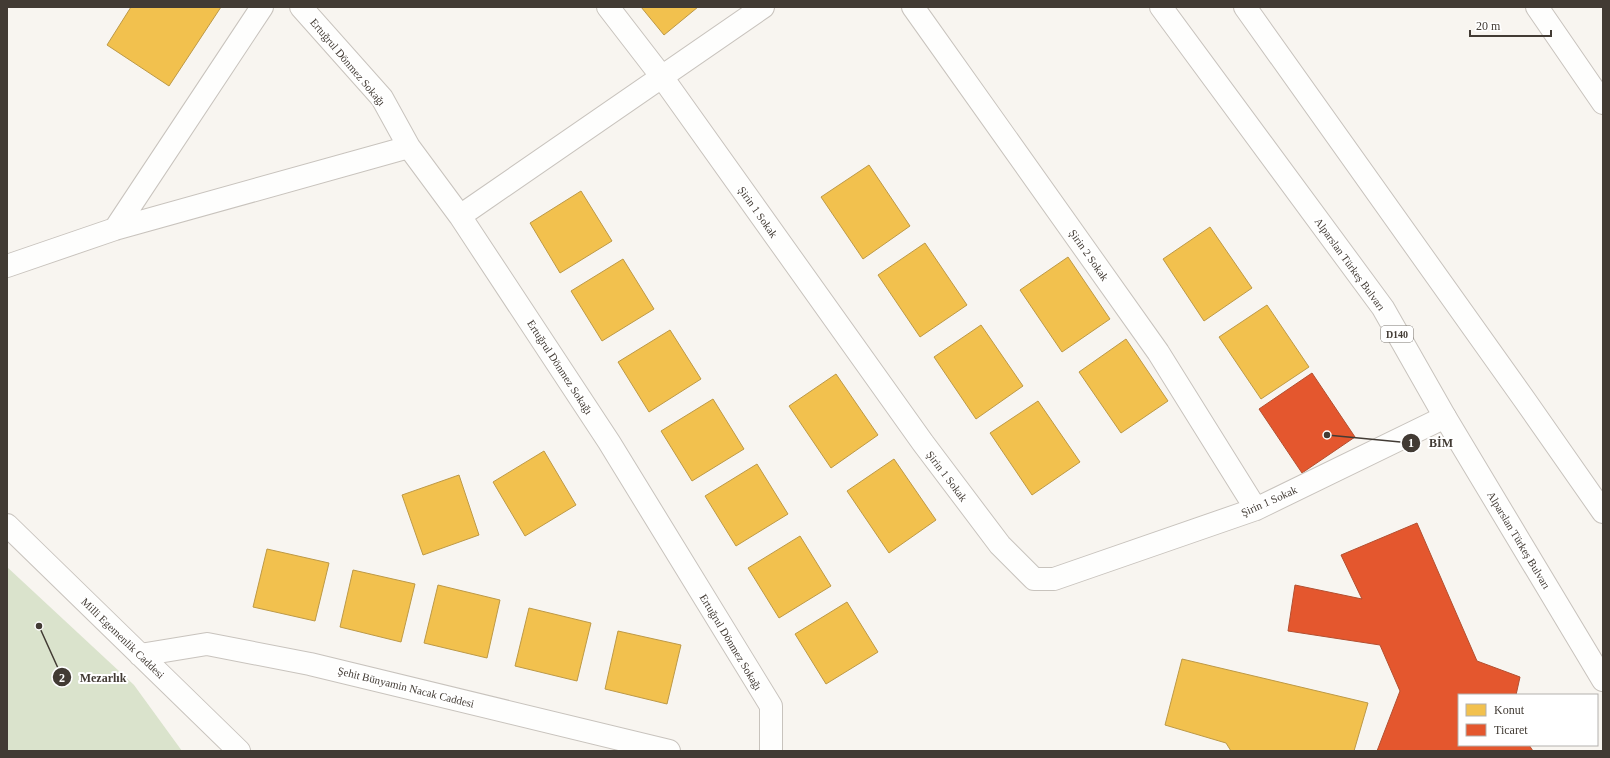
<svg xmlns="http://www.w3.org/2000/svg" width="1610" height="758" font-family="Georgia,serif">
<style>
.green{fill:#dae3cc}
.homes{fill:#f2c14e;stroke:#bd9946}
.shops{fill:#e4572e;stroke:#b34f30}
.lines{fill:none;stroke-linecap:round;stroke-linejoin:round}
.minor-casing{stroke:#c8c3bd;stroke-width:24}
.tertiary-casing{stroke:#c8c3bd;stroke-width:24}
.trunk-casing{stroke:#c8c3bd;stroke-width:24}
.minor{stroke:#fefefd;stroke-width:22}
.tertiary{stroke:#fefefd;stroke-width:22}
.trunk{stroke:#fefefd;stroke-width:22}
.labels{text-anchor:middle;stroke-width:4;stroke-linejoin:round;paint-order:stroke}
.shield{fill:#fff;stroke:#7b7671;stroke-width:1}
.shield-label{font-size:10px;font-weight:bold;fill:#423b34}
.street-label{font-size:11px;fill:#423b34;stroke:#fff}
.leader{fill:none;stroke:#423b34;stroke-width:1.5}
.callout-dot{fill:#423b34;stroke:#fff;stroke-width:1.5}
.mark-label{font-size:12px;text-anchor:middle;font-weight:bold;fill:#fff}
.callout-label{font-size:12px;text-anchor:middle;font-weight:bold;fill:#423b34;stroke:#fff;stroke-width:4;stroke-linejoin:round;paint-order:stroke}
</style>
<rect width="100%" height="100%" fill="#f8f5f0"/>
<path class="green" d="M7,567l127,118 48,66h-175z"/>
<path class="homes" d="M131,7h90l-52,79 -62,-41z
M641,7h57l-34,28z
M869,165l41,61 -47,33 -42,-62z
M581,191l31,50 -52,32 -30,-50z
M1210,227l42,61 -48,33 -41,-62z
M925,243l42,62 -47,32 -42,-62z
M1068,257l42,62 -48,33 -42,-62z
M623,259l31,50 -52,32 -31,-50z
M1267,305l42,62 -48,32 -42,-62z
M981,325l42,61 -47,33 -42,-62z
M670,330l31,49 -52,33 -31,-50z
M1126,339l42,62 -47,32 -42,-61z
M836,374l42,61 -47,33 -42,-62z
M713,399l31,50 -52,32 -31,-50z
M1038,401l42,61 -48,33 -42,-62z
M544,451l32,54 -51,31 -32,-54z
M894,459l42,61 -47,33 -42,-62z
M757,464l31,50 -52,32 -31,-50z
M459,475l20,60 -56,20 -21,-60z
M800,536l31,50 -52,32 -31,-50z
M267,549l62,14 -14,58 -62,-14z
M353,570l62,14 -14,58 -61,-15z
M438,585l62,15 -13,58 -63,-15z
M847,602l31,50 -52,32 -31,-50z
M529,608l62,15 -14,58 -62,-15z
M618,631l63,14 -14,59 -62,-15z
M1182,659l186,44 -14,48h-123l-5,-8 -61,-18z"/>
<path class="shops" d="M1312,373l43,64 -53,36 -43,-64z
M1417,523l60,138 43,16 -4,18h-57v50h70l4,6h-156l23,-60 -20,-46 -92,-14 7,-46 67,14 -21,-44z"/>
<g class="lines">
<defs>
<path id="minor" d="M301,7l81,91 27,49 51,69 149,226 162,264v45
M608,7l54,70 261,366 77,102 34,34h20l202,-70 189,-92
M913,7l245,345 98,157
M1537,7l66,96
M460,216l303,-209
M115,229l147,-222
M7,266l108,-37 294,-82"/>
<path id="tertiary" d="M7,525l232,226
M140,655l67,-11 103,20 359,87"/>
<path id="trunk" d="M1161,7l222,301 62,109 158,263
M1245,7l279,392 79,113"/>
</defs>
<use href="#minor" class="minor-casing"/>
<use href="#tertiary" class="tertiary-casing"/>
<use href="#trunk" class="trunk-casing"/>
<use href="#minor" class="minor"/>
<use href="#tertiary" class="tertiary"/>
<use href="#trunk" class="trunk"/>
</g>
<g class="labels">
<rect class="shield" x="1381" y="326" width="32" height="16" rx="3"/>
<g class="shield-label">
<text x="1397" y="338">D140</text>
</g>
<g class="street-label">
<text transform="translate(348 62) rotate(50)" y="4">Ertuğrul Dönmez Sokağı</text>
<text transform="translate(758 212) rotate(55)" y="4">Şirin 1 Sokak</text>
<text transform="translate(1089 255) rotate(55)" y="4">Şirin 2 Sokak</text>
<text transform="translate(1350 264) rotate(54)" y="4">Alparslan Türkeş Bulvarı</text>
<text transform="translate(560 367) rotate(57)" y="4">Ertuğrul Dönmez Sokağı</text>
<text transform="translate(947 476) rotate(53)" y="4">Şirin 1 Sokak</text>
<text transform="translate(1269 501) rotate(-24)" y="4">Şirin 1 Sokak</text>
<text transform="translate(1519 540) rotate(59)" y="4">Alparslan Türkeş Bulvarı</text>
<text transform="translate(123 638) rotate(44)" y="4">Milli Egemenlik Caddesi</text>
<text transform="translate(731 642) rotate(59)" y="4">Ertuğrul Dönmez Sokağı</text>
<text transform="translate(406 687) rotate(14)" y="4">Şehit Bünyamin Nacak Caddesi</text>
</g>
</g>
<path class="leader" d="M1327 435L1411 443M39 626L62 677"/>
<g class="callout-dot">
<circle cx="1327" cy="435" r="4"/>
<circle cx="39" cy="626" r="4"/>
<circle cx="1411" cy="443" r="10"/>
<circle cx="62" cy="677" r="10"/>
</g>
<g class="mark-label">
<text x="1411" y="447">1</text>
<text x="62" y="682">2</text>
</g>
<g class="callout-label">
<text x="1441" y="447">BİM</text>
<text x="103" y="682">Mezarlık</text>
</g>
<rect width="1610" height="758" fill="none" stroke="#423b34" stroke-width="16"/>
<rect x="1458" y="694" width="140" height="52" fill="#ffffff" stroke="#b3b1ae"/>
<rect x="1466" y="704" width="20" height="12" fill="#f2c14e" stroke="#b3b1ae"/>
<text x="1494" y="714" font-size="12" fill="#423b34">Konut</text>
<rect x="1466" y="724" width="20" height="12" fill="#e4572e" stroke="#b3b1ae"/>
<text x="1494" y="734" font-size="12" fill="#423b34">Ticaret</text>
<path d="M1470 30v6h81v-6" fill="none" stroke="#423b34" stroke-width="2"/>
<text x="1476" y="30" font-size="12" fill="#423b34" stroke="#ffffff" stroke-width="3" paint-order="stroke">20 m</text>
</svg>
